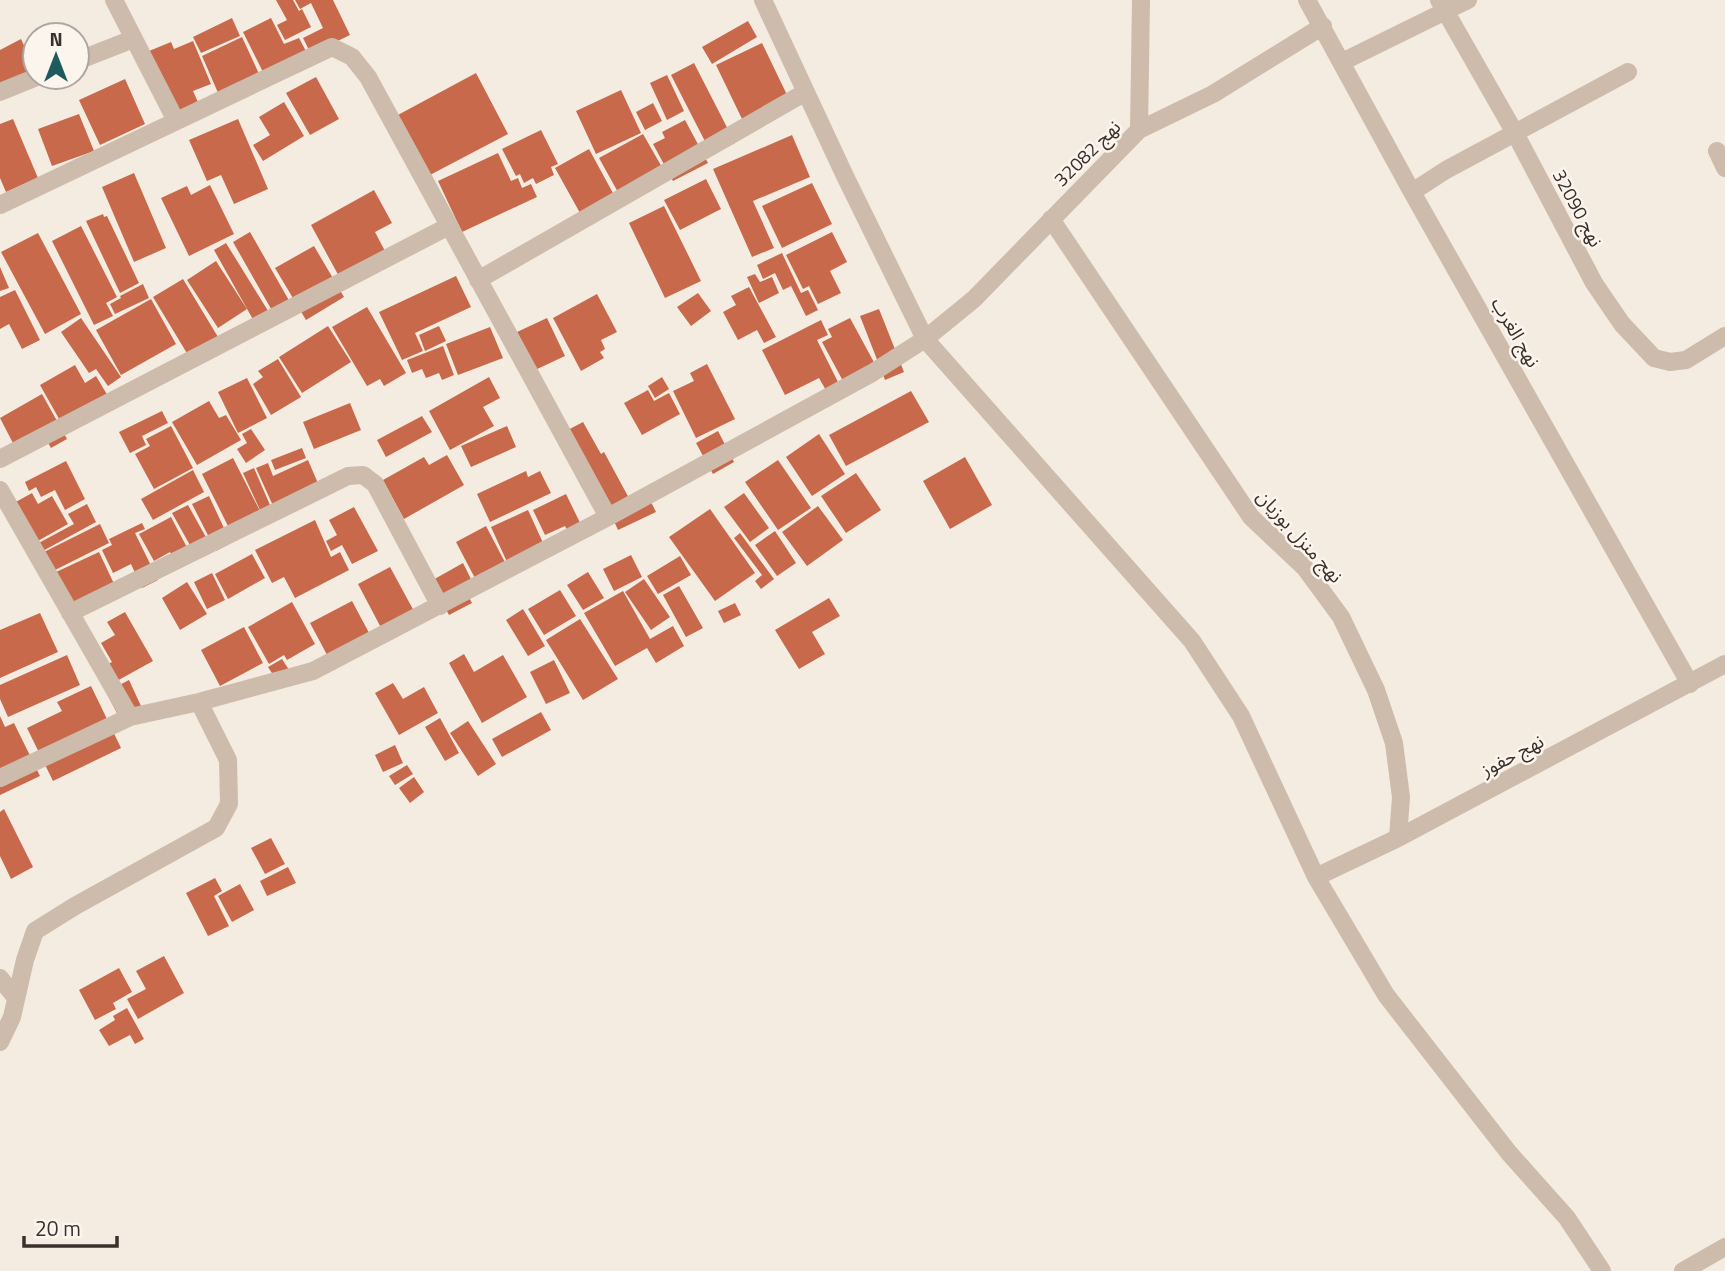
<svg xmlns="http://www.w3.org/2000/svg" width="1725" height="1271" font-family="'Titillium Web','Noto Sans Arabic',sans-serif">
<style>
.building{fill:#c8694b}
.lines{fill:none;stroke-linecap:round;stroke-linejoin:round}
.street{stroke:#cdbbac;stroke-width:18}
.labels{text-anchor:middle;stroke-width:5;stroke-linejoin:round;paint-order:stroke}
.street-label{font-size:19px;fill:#3b302b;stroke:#fbf5ee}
</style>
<rect width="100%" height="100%" fill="#f4ebe1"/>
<path class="building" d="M276,0h17l6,11 3,-2 9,18 -26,13 -8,-15 10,-5z
M295,0h38l17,35 -39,19 -8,-16 20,-10 -12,-25 -11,6z
M232,18l8,18 -39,17 -8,-16z
M271,18l13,26 15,-6 9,17 -43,21 -22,-44z
M748,21l9,16 -45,27 -10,-17z
M242,37l18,39 -41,19 -17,-39z
M21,39l14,30 -35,17v-36z
M193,41l18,43 -18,7 8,18 -24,10 -28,-68 22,-9 3,7z
M762,43l27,56 -46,22 -27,-56z
M694,63l41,80 -23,12 -41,-80z
M476,73l32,61 -80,42 -32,-60z
M667,75l17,36 -17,9 -17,-37z
M316,77l23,42 -29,16 -24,-42z
M125,79l20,45 -45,21 -21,-45z
M621,90l20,43 -45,21 -20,-43z
M284,102l20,34 -41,25 -10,-16 17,-10 -11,-18z
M653,103l9,18 -17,9 -9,-18z
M79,114l15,37 -42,15 -14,-37z
M13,119l25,59 -32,14 -6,-14v-54z
M238,119l30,70 -34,15 -13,-29 -14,6 -18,-41z
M685,120l23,43 -35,18 -20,-37 12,-6 -3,-6z
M541,130l17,34 -7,3 3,8 -18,9 -3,-6 -9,5 -4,-9 -4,2 -14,-27z
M643,134l20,35 -44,25 -20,-36z
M792,135l18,42 -57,24 21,47 -22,9 -39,-88z
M589,149l25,46 -34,18 -25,-45z
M498,153l13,28 7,-3 4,10 9,-4 6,13 -75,35 -24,-51z
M134,173l32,75 -32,14 -32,-75z
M706,179l15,30 -41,21 -16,-30z
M812,183l20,41 -50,24 -20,-42z
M210,185l24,49 -45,22 -28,-58 26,-12 4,9z
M374,190l18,33 -17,9 12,23 -46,25 -30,-55z
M664,206l37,75 -36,17 -36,-75z
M103,214l1,3 3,-1 32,67 -19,10 -34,-72z
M81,226l36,71 -11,6 7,13 -19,9 -42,-84z
M250,232l41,72 -17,10 -41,-72z
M832,232l15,30 -17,9 11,22 -23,11 -9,-18 -6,3 -17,-34z
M38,233l43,81 -36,20 -44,-82z
M226,243l44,71 -15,9 -41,-73z
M314,246l30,51 -38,23 -31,-52z
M782,253l19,40 7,-3 10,20 -12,6 -15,-30 -8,4 -8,-17 -12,6 -6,-14z
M216,261l31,48 -29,19 -31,-48z
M0,267l9,21 -9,3z
M755,274l5,8 12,-5 7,16 -20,10 -12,-26z
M456,276l15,31 -56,26 8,18 -21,9 -23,-48z
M183,279l35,58 -30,18 -35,-58z
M143,284l6,14 -34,16 -5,-10 11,-6 -1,-2z
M749,287l27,50 -12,6 -7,-13 -19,10 -15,-28 13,-7 -5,-9z
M15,290l25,50 -18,9 -13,-25 -9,5v-32z
M698,293l13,18 -20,15 -14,-19z
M597,294l20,38 -16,8 4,9 -5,3 4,6 -23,13 -28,-53z
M151,299l25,45 -55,31 -25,-45z
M367,307l39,66 -22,13 -4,-7 -13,7 -35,-59z
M879,309l25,63 -19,8 -25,-64z
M81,318l40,59 -13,9 -12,-17 -7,4 -28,-41z
M547,318l18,38 -30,14 -18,-38z
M850,318l32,59 -32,17 -28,-52 10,-5 -4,-8z
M821,320l7,15 -11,5 23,46 -13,6 -8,-14 -34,17 -23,-45z
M328,326l23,36 -49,31 -23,-36z
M439,326l7,15 -21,10 -6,-16z
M490,327l13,31 -45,17 -12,-31z
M443,346l11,29 -12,5 -3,-7 -13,5 -4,-9 -10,4 -5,-13z
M278,359l23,38 -30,18 -18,-31 10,-7 -5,-6z
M707,364l28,55 -39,19 -23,-47 21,-10 -4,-8z
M75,365l10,18 11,-7 19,32 -48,25 -27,-48z
M489,377l11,21 -17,9 11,19 -44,24 -21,-39z
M662,377l7,12 -14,9 -7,-12z
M247,378l20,40 -29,15 -20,-41z
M648,390l6,11 15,-8 11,21 -38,21 -18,-32z
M911,391l18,31 -83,44 -17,-31z
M42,394l25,45 -16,9 -9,-16 -27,15 -15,-29z
M209,401l10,17 7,-3 15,25 -44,25 -25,-43z
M350,403l11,27 -47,19 -11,-27z
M162,411l6,12 -26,13 4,9 -16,8 -11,-21z
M422,416l10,16 -46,25 -9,-17z
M583,422l18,32 3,-2 26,48 -21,11 -43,-80z
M171,426l22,42 -39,21 -19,-35 15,-8 -4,-7z
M507,426l9,21 -45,20 -10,-21z
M251,429l14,21 -19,13 -9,-14 10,-6 -5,-9z
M718,431l16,31 -21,12 -17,-31z
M819,434l26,40 -33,22 -26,-39z
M302,448l4,10 -31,12 -4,-10z
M447,455l17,30 -60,34 -21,-39 41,-23 5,8z
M965,457l27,48 -42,24 -27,-48z
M233,458l27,53 -25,29 -33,-66z
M308,460l12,28 -46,20 -18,-40 12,-5 5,13z
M778,460l33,48 -33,22 -33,-48z
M66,461l19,38 -20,11 -10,-20 -14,7 -5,-10 -7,4 -4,-9z
M254,468l16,37 -10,5 -17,-37z
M193,470l11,22 -51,28 -12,-21z
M526,471l2,6 12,-6 11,22 -61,29 -13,-28z
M856,473l25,37 -35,23 -25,-37z
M646,492l10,20 -38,18 -5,-11z
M32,493l6,11 14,-8 16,28 -32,18 -22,-39z
M744,493l25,35 -19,14 -26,-35z
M566,494l21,43 -13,6 -9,-17 -20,9 -12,-25z
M209,496l22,47 -15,8 -24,-47z
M87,504l9,18 -57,31 -4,-8 39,-21 -6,-10z
M188,505l19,34 -16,8 -19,-34z
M818,506l25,34 -36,26 -25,-34z
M354,507l24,44 -26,13 -10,-19 -11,6 -5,-10 11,-6 -8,-15z
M710,509l45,64 -40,28 -46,-64z
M528,510l16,35 -37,17 -16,-35z
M171,517l21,40 -15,9 -7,-14 -16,9 -15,-27z
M315,520l16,37 9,-5 9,18 -54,28 -11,-21 -12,6 -17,-33z
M142,523l3,6 -10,4 23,47 -16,8 -11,-24 -18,9 -11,-23 10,-5 -3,-6z
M100,524l9,19 -58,29 -9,-19z
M486,526l21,40 -30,16 -21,-40z
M775,531l21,32 -19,13 -22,-31z
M740,533l34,46 -13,10 -6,-8 7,-6 -28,-37z
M99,552l17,36 -45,21 -17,-36z
M252,554l13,24 -37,21 -13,-25z
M631,555l11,22 -28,14 -11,-22z
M680,556l11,19 -33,19 -11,-18z
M463,563l10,20 -10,4 9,16 -23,12 -18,-34z
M390,567l31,57 -33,17 -30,-57z
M588,572l16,26 -21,12 -16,-25z
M212,573l13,27 -18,9 -13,-27z
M644,579l26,38 -19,13 -26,-38z
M187,582l20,32 -27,16 -18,-32z
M679,586l24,42 -17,9 -23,-42z
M560,590l16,26 -32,19 -16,-26z
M623,591l27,48 23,-13 11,20 -28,17 -9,-15 -32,18 -31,-53z
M829,598l11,18 -28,16 13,22 -26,15 -24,-39z
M352,601l23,43 -42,22 -23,-43z
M292,602l23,42 -28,16 -3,-5 -15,9 -21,-37z
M735,603l6,12 -17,8 -6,-12z
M523,609l22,37 -17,10 -22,-36z
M125,612l28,49 -47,26 -9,-17 15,-8 -11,-19 14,-8 -8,-13z
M40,613l18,39 -58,26v-48z
M580,619l38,60 -35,21 -37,-60z
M244,627l19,36 -43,23 -19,-36z
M464,654l10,18 29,-17 24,42 -45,26 -33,-60z
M67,655l13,30 -72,32 -8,-18v-14z
M282,659l11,17 -14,8 -11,-17z
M554,660l16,33 -24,11 -16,-32z
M129,680l12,26 -22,11 -13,-25z
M393,683l10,16 21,-12 14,26 -39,22 -24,-42z
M91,686l30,62 -68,33 -26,-53 35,-17 -5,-9z
M541,712l10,18 -49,27 -10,-18z
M0,716l5,11 9,-4 26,53 -40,19z
M440,718l19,35 -14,8 -20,-34z
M468,721l28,43 -18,12 -28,-43z
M395,745l8,18 -20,9 -8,-17z
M407,765l6,9 -18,11 -6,-9z
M414,777l10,15 -14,11 -11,-15z
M4,809l29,58 -22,12 -11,-23v-44z
M271,838l14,26 -20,10 -14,-26z
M288,867l8,16 -29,13 -7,-15z
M215,878l7,13 -8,5 15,30 -21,10 -22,-43z
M240,884l14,26 -22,12 -14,-26z
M164,956l20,37 -46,26 -11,-20 19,-10 -10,-18z
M119,968l13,24 -19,11 3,6 -21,11 -16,-30z
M127,1008l17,31 -9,5 -5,-9 -21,11 -10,-16 16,-10 -2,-4z"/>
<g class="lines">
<path class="street" d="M114,0l62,121
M763,0l82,176 80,163 267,302 49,75 75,161 70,118 123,158 58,65 35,53
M1307,0l105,192 278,492
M1439,0l76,133 79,150 28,41 32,34 16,4 16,-2 39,-24
M77,61l56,-22
M1342,62l126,-62
M0,92l37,-15
M1139,130l74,-36 110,-68
M1717,151l8,17
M1412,192l34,-22 182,-98
M0,205l332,-158 20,10 16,20 240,440
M1051,219l200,298 54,51 36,49 35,73 18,53 7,54 -3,41
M478,280l328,-188
M0,459l449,-233
M0,490l130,227
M70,613l278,-137 15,-1 12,9 65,122
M0,778l130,-61 69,-15 114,-31 295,-154 264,-144 53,-34 49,-40 165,-169 2,-130
M1316,877l82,-39 327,-174
M0,978l16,20
M0,1042l12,-25 13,-57 10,-29 40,-25 141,-78 13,-24 -1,-44 -29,-58
M1683,1271l42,-24"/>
</g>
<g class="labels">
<g class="street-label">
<text transform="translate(1087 153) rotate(-45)" y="7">نهج 32082</text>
<text transform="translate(1578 208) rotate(62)" y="7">نهج 32090</text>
<text transform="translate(1516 332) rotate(60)" y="7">نهج الغرب</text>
<text transform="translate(1300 536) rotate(48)" y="7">نهج منزل بوزيان</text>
<text transform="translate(1512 755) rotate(-28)" y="7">نهج حفوز</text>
</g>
</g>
<g transform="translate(56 56)"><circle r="33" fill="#fbf5ee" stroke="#aea6a0" stroke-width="2"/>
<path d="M0-5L12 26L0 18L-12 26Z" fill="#1f5a5e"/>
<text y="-10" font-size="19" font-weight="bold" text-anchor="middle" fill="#3b302b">N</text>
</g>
<path d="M24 1236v10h93v-10" fill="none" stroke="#3b302b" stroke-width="3.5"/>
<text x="35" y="1236" font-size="21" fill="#3b302b" stroke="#fbf5ee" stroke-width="5" paint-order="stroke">20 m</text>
</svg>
